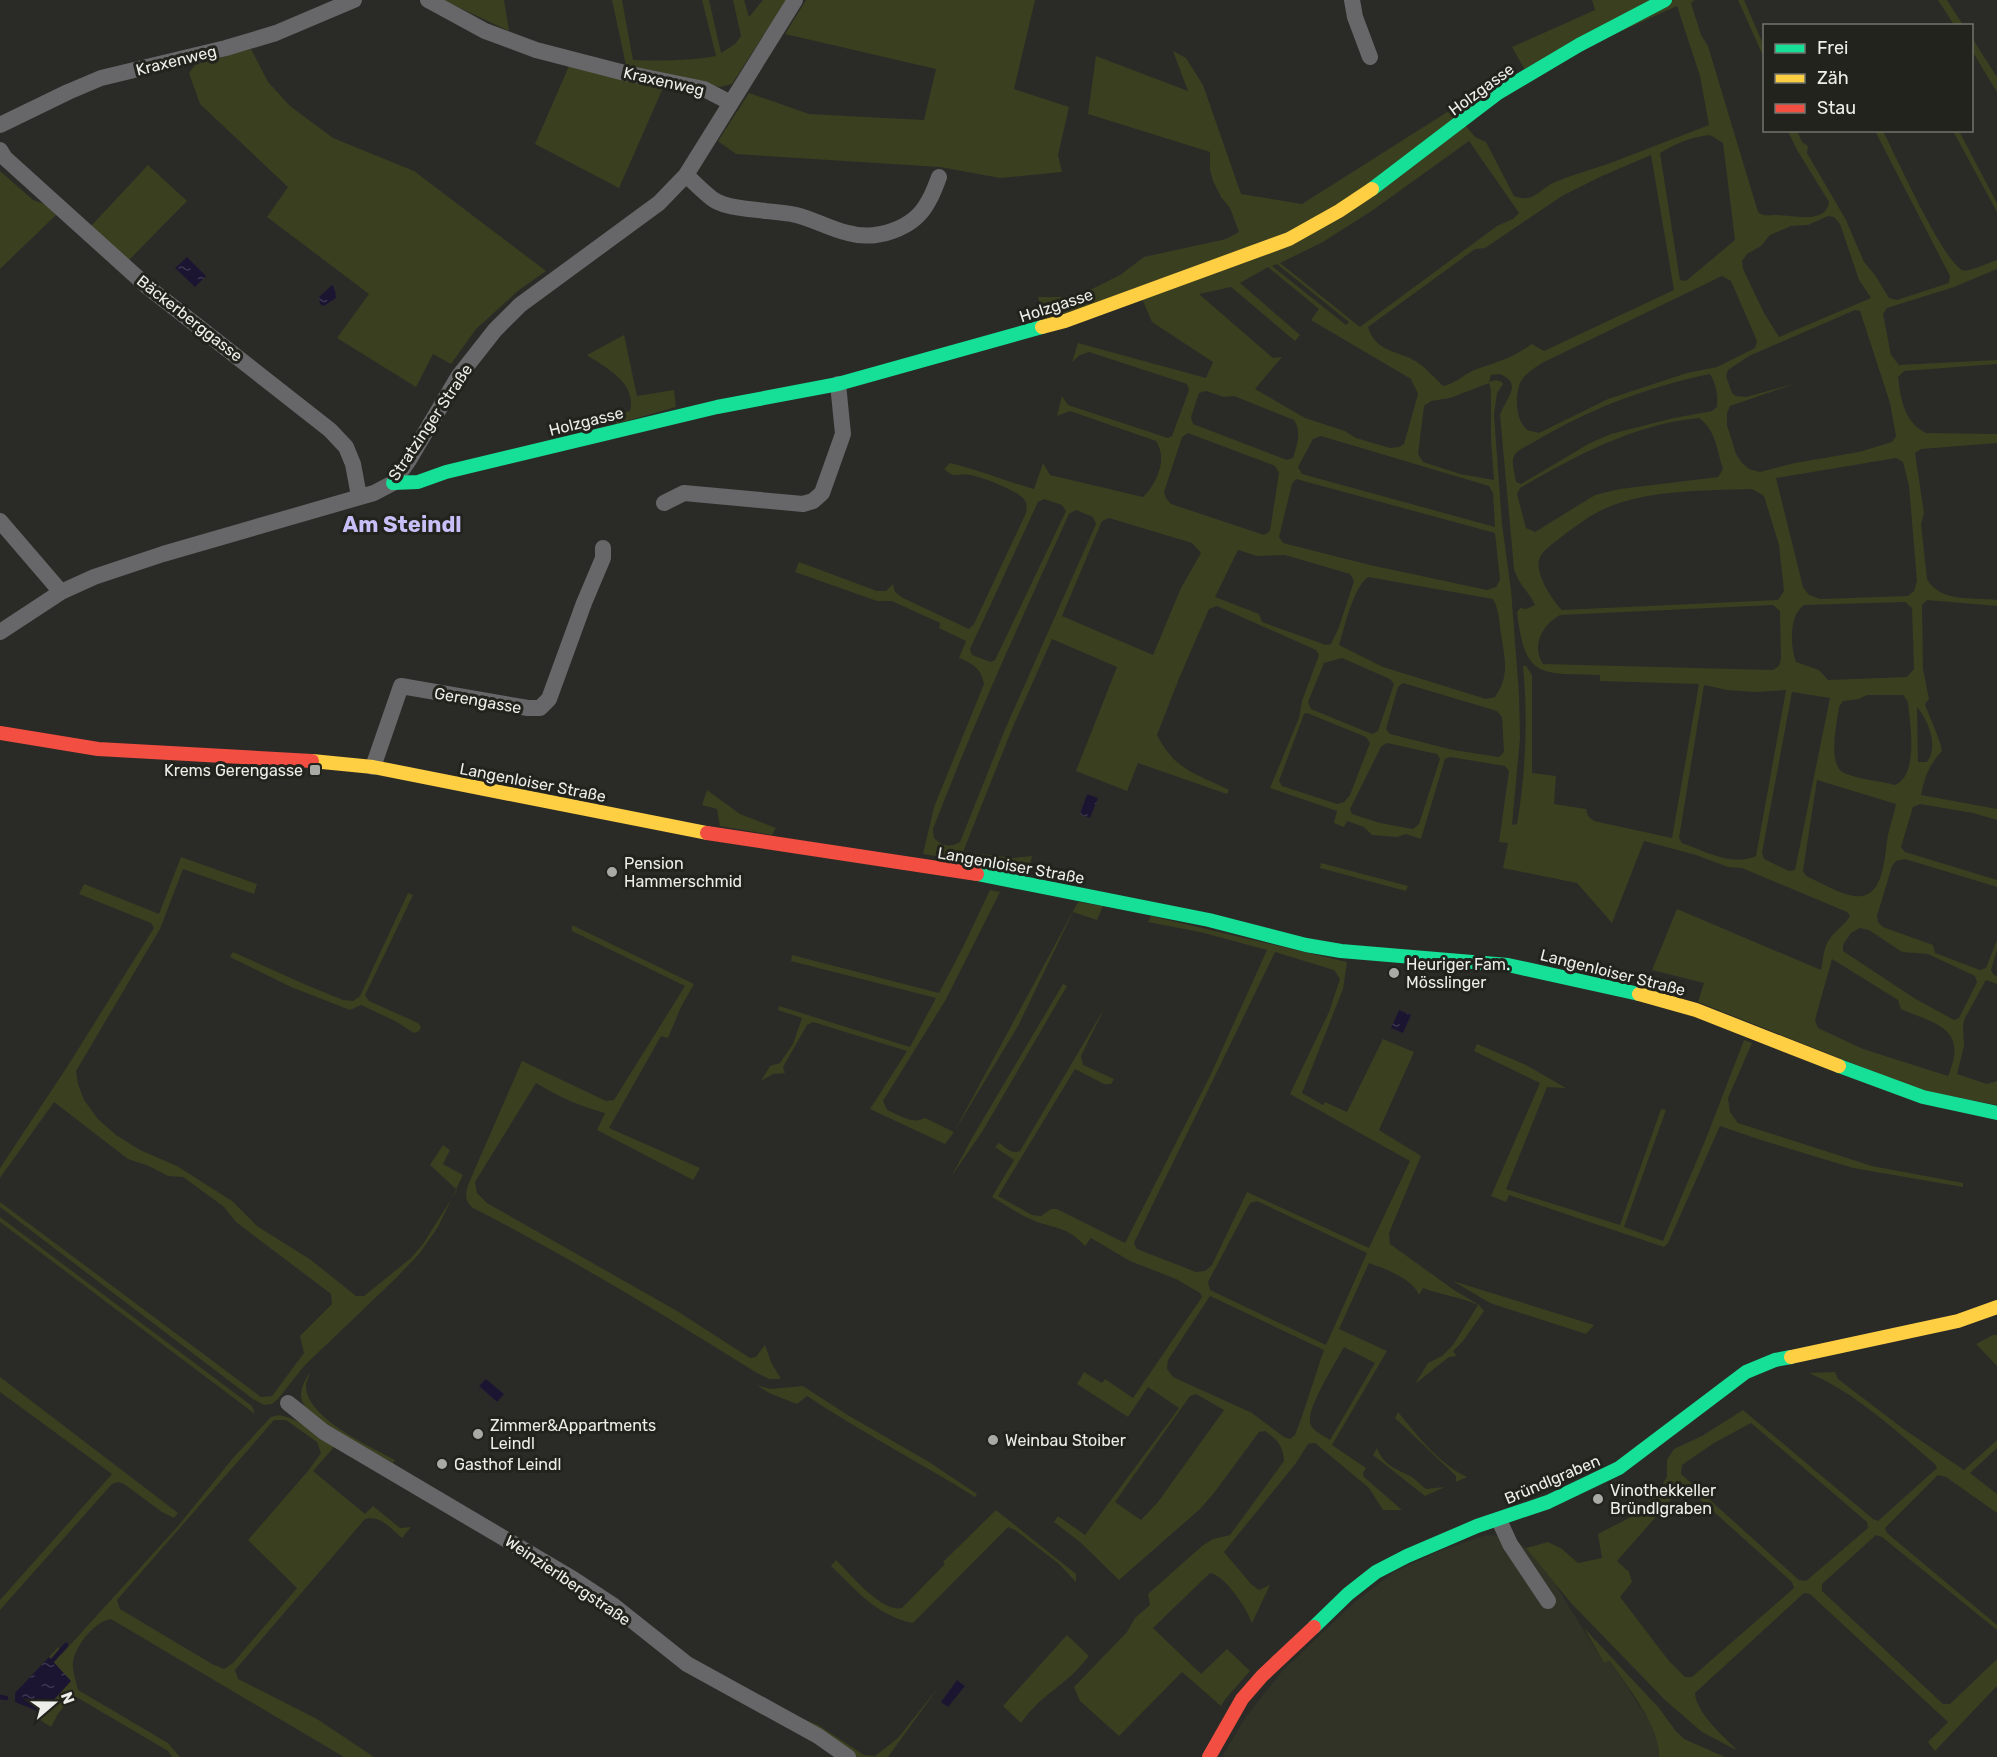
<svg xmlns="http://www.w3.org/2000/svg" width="1997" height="1757" font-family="Rubik,sans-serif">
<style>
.built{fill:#303326}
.green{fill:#3a3f20;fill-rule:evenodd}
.water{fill:url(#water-ripples)}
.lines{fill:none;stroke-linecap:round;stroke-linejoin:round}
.stream{stroke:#1c1532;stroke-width:4.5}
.street{stroke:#676668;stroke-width:16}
.fast{stroke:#16e098;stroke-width:14}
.slow{stroke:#ffcf43;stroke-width:14}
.jam{stroke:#f24e42;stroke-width:14}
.poi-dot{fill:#a9aaa5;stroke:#22231c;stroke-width:2}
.labels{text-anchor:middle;stroke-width:6;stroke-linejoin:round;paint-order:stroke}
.street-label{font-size:16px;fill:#edeee9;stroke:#22231c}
.poi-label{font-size:16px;fill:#edeee9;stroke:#22231c;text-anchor:start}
.district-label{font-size:22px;font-weight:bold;fill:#c9bff8;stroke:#22231c}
</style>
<defs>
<pattern id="water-ripples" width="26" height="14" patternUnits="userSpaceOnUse" patternTransform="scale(1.5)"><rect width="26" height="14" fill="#1c1532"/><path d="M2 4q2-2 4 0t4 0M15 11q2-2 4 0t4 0" fill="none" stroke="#3d3750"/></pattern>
</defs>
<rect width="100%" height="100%" fill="#2a2b27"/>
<path class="built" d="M1486,1535l24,1 16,12 28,34 50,81 6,-2 40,61 7,14 2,21h-437l23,-39 38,-48 73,-69 38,-29 43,-20z"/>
<path class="green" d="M443,0h61l5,31z
M612,0h10l11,60c29,1 55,1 83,-4l-14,-56h7l12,53 14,-9 6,-8 -8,-36h11l5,17 14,-17h23l-54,84 -12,3 -94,-22z
M806,0h229l-21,89 55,18 -11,48 4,17 -62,6 -60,-11 -204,-13 -18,-13 31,-48 60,21 115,6 12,-51 -151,-35z
M1592,0h64l-130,72 -14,-25 83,-37z
M1673,0h22l-4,3 10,32 7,11 50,166c7,5 10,3 18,3 16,0 50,10 53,-13l-32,-52 -9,-19h9l5,11 6,4 -1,7 39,67 18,42 11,13 14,23 8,2 52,-17 1,-7 -75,-145h8c13,25 59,128 79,139 6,3 28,-8 35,-10v9l-43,18 -67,21 -4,6 8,41 8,10 98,-5v4l-93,7 -6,6c3,23 6,45 28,56l71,1v9l-76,6 -6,4 9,60 -3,11 6,55c13,24 47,18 70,21v6l-70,-6 -5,5 1,64 6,30 -4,5c4,12 16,37 17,47 -13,14 -17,25 -21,44l76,14v11l-24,-7 -53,-9 -7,3 -12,40 4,5 92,28v7l-92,-28 -9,2 -4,5 -15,50 1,6 5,5 50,18 2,8 45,17 6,-2 11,-28v10l-6,20 3,5 3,1v8l-11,-4 -21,38 -2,7 1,21 -7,28 30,10 10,-3v24l-77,-15 -222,-88 6,-19 -52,-13 25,-61 144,61c2,-8 2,-17 5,-24 4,-13 18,-19 24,-30l-3,-4 -105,-44 -14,-1 -32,-12 -52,-14 -32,82 -35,-40 -74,-15 5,-25 -9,-1 10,-71 -4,-5 -55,-9 -5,2 -24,80 -15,-5 -9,3 -25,-2 -8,-8 -17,-6 -3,6 -10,-4 3,-12 -67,-23 29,-70 3,-17 17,-46 -3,-5 -99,-44 -8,3 -31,72 -21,54c19,36 38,38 72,55l-2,4 -89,-31 -11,28 -51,-20 41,-104 -65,-28 -40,90 -49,123 50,6 19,-2 -3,15 -106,-17 11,-47 50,-123c-3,-16 -11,-20 -25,-26l7,-17 -27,-13 1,-5 -48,-22h-15l-82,-29 4,-10 78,29h9l7,-7 2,8 8,6 66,31 5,-5 52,-111c1,-6 1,-10 -2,-14 -6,-8 -44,-23 -54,-24 -12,-2 -15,4 -26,-6l6,-6c29,7 55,18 84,26l9,-26 7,12 93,22c14,-14 25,-38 13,-56l-86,-30 -13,5 5,-20 6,9 100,33 4,-2 17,-46 -2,-6 -98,-32 -9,3 -8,7 6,-19 128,35 7,-16 -61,-40 -15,-35 -91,36 -8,-26h27l27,-8 28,-14 24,-18 82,-18 13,-7 -9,-24 -9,-11 -8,-16 -3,-11v-18l-122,-38 8,-58 92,35 -15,-40 13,7 17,27 38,109 61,10 150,-95 23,28 11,5 28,54c20,8 25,-7 41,-14 19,-8 39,-13 58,-20 32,-12 64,-25 96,-37l-9,-49 -23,-70 -95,43zM1710,135l13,8 12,97 -49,41 -6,-1 -20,-127c17,-10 31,-16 50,-18zM1469,141l50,72 -6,6 -16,7 -137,101 -80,-64 43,-21 50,-32zM1651,155l23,135 -130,61 -12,-7c-21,15 -32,17 -55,25 -12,4 -21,15 -34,17 -8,-8 -16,-17 -26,-24 -19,-12 -41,-9 -49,-35l107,-78 10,-1 77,-52 40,-20zM1828,216l6,1 6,7 19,56 12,18 -92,39 -15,-24 -21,-44 -1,-8 5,-7 14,-8 9,-11 21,-9 17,-1zM1277,264l72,58 -3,3 -74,-59zM1268,267l51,42 -8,11 100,59 7,15 -14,50 -5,3 -9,1 -34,-10 -11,-7 -40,-13 -50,-29 27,-32 -9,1 -74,-64 32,-7 64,54 5,-6 -60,-52zM1722,276l9,5 26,60 -2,7 -38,19 -30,6 -79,26 -69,34c-2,-1 -8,-2 -10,-2 -15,-9 -15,-41 -6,-53 5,-6 13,-11 19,-15zM1855,310l5,1 30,92 6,33 -4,6 -33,10 -64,11 -35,9 -11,-3 -7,-6 -6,-9 -9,-29v-12l3,-7 67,-23 -51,14 -10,-1 -4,-3 -6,-17 2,-6 21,-14zM1500,374c24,10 5,25 0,41l14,154c5,16 14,22 21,36l-9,4 -6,-1 -3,4c8,68 23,61 83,63v6l99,3 -27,154 -78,-17 -6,-5 -2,-7 -32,-5 2,-28 -24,-3v-98l-6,-9h-3c5,53 3,105 -6,158l-5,1 8,-87 -1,-44 -8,-104 -9,-66 -8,-109 3,-22 6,-9 -1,-2 -6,-2 -7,2 2,-7zM1710,374c6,10 8,21 7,33l-5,4 -38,7 -63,16 -21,9 -69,41 -5,-2c-1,-7 -4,-17 -3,-23 2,-9 15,-13 21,-17 55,-33 113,-55 176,-68zM1489,383l2,7v51l3,39 -34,-6 -37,-12 -5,-8 6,-48 7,-5 19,-3zM1206,391l18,6 10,-1 60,24c8,12 3,25 -1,38l-6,2 -94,-36 -2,-7 8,-24zM1699,418c17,12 18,33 24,51l-5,8 -98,12 -25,6 -60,37 -9,-4 -9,-34 3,-6c56,-32 114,-64 179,-70zM1188,433l87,33 4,7 -9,58 -6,4 -93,-31 -5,-6 -2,-6 18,-55zM1321,436l168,50 4,7 2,34 -193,-53 -4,-7 15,-28zM1896,458l7,4 6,24 8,95 -3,10 -6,5 -88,3 -11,-4 -6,-8 -27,-109zM1296,479l199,54 5,47 -4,7 -9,3 -117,-25 -87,-22 -4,-6 13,-53zM1752,489l12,7 15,49 5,46 -6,9 -216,10c-10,-10 -29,-39 -22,-53 3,-7 14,-14 20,-19 16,-12 32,-25 51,-32 44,-17 94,-15 141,-17zM1044,499l18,6 4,6 -71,149 -4,2 -19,-7 -2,-6 68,-147zM1076,510l17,7 3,7 -90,203 -46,115c-11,6 -17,4 -26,-4l-1,-9c41,-107 89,-211 136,-315zM1109,518l83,25 9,10 -20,35 -28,67 -91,-39 40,-95zM1238,550l19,6 28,-1 65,19 4,7 -15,46 -8,17 -5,1 -64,-23 -3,-8 -44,-17zM1368,577l125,22c5,10 6,17 7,28 3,26 12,46 -5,70l-9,2 -103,-32 -44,-22c6,-19 14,-57 29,-68zM1905,602l7,6 2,61 -7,8 -79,3 -9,-10 -23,-8c-6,-16 -7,-47 8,-57zM1773,605l7,6 1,48 -2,7 -6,4 -230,-6c-12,-18 -1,-39 17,-49zM1342,658l48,21 4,5 -16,47 -6,3 -61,-25 -3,-7 16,-39zM1403,683l94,28 5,6 2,35 -5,5 -46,-7 -63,-16 -4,-5 12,-42zM1704,685l23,5 28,2 31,-2 -30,166c-24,11 -51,-5 -74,-13l-3,-5zM1792,692l38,6 -35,172 -6,1 -25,-12 -2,-6zM1867,695h36l5,7c2,22 11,73 -13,83 -15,-4 -38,-6 -51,-12 -17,-8 -7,-50 -5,-66l4,-6 16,-2zM1917,707c11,13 22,39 10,55h-9zM1307,713l59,24 4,6 -20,52 -6,7 -7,2 -55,-18 -3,-5 25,-67zM1387,743l50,11 3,5 -21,65 -6,5 -33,-6 -28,-9 -2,-5 31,-62zM1817,780l79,24c-2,10 -6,21 -8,31 -4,22 -3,70 -39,60 -15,-4 -29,-13 -43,-19l-3,-5zM1860,928l9,2 33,22 26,2 47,22 2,6 -18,36 -5,2 -40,-22 -71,-47v-6l8,-12zM1832,959l66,41 3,9c37,16 67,19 47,67l-85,-27 -45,-21 -3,-8z
M1738,0h6l20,46v12z
M1938,0h9l16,25h-9z
M1972,38l25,39v15l-25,-41z
M251,49l17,33 22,24 43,32 81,33 132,100 -27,19 -43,39 -25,35 -18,-10 -17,33 -79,-49 32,-44 -102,-77 21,-30 -88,-83 -11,-31 6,-8z
M569,66l94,22 -44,100 -84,-44z
M1953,131l7,2 37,70v9z
M148,165l39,36 -59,60 -37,-35z
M0,171l33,29 14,5 9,10 -56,54z
M624,335l13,61 37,-6 2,17 -60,17 -2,-9 16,-4c7,-28 -24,-43 -43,-56z
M707,790l33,24 36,14 -4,7 -52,-9 -3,-17 -15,-4z
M181,857l76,27 -3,10 -71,-25 -23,60 -84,142 2,13 6,16 14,19 18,16 24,15 37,16 55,35 25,25 54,34 45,36h8l47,-38 12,-14 34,-54 -27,-25 13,-20 7,5 -7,14 20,11 -25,52 -19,27 -25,26 -90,86 -26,33 -6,5 -8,1 -11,-6 -253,-192v-5l261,195 11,-1 32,-43 -4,-17 32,-32 -1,-10 -95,-72 -13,-16 -40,-29 -15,-1 -19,-10 -21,-7 -74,-57 -54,76v-10l67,-101 87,-139 -3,-5 -72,-29 5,-10 75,30z
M1321,863l87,23 -2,5 -86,-23z
M990,890l10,2 -55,109 -62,100 4,9c12,5 25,15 38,8l29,14 124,-230 25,4 -6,14 -24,-8 -55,114 -64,106 -9,12 -75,-35 37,-58 -94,-29 -6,3 -24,42 2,6 -12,1 -12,7 9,-15 10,-3 13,-19 9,-26 -24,-8 1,-4 131,41 26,-49 -145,-37 1,-6 147,38 25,-48z
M408,893l5,2 -48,100 4,6 49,22 3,4 -2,4 -5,2 -19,-12 -34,-16 -11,5 -59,-23 -61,-30 3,-5 71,32 39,16 10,1 7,-5z
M1151,916l196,46 -4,27 -41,104 21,12 2,-3 22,10 36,-73 31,13 -35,78 42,26 -32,77 1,11 64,46 25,15 5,6 -21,30 -10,10 4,5 -8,1 -34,27 13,-21 14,-7 11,-11 25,-40c-17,-8 -37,-10 -55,-17l-4,7c-7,-17 -34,-26 -50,-32l-30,66 48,22 -55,94 34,23 -3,5 1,4 38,33h-19l-14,-22 -54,-45 -7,1 -12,19 -72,89 27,32 8,6 11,-5 -18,38c-5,-14 -27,-48 -42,-50l-57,55 48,46 26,-25 23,22 -24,27 -5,8 -39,-34 -63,64 -39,-35 -6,-14 53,-55 8,-14 15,-13 -2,-11 54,-48 11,-7 17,-4 54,-74c-1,-15 -6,-21 -19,-30l-6,1 -45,61 -14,16 -81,71 -39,-38 -26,-20 4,-6 27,19 94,-127 -31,-21 -20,30 -51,-33 7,-12 18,11 3,-4 28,19 69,-101 -2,-4 -24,-14 -46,-18 -39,-23 -6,8c-19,-21 -32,-17 -55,-27 -13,-6 -26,-15 -38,-22l22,-37 -19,-13 4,-4c6,4 13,12 21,8l85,-144 -24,49 2,9 31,14 -3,5h-7l-29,-15 -77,127 34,19 9,1 10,-7h6l68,34 85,-167 57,-126 -67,-18 -52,-10zM1275,952l59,18 6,9 -11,33 -39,82 120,67 -41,87 -122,-56 -35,73 -7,6 -9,1 -59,-23 -3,-6zM1257,1201l110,52 -41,92 -116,-55 -2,-8 42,-79zM1210,1296l114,54c-10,28 -18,57 -29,85l-5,4 -6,-2 -32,-24 -79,-36 -6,-8 1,-9zM1344,1347l31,16 -45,77c-7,-5 -20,-10 -20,-19 -2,-15 26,-59 34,-74zM1196,1394l28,16 -66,92 -17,18 -26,-18 75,-106z
M572,925l122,59 -13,23 -13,31 -7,-2 -52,92 91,40 -7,12 -96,-50 8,-17c-26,-7 -46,-16 -69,-30l-61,99 2,11 10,10 190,108 73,47 6,-1 9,-12 6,17 10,17h-12l-12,-6c-93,-58 -186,-115 -284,-165 -8,-7 -8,-13 -5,-23l54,-124 84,40 8,-1 71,-114 -113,-55z
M1063,984l4,2 -85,146 -31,45 21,-39z
M1744,1040l8,3 -24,55 2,14 8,11 134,43 91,17v4l-110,-19 -89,-27 -44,-15 -52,117 -4,4 -155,-52 -3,7 -15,-6 49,-113 -66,-32 3,-7 49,21 40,23 -19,-1 -41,102 114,36 41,-116 5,1 -42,117 39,14 44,-105z
M0,1217l252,189 3,8 -255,-192z
M1453,1281l141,44 -8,9 -96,-31z
M1993,1335h4v31l-21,-22z
M1835,1372l3,7 67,51 59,40 33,-30v8l-27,25 27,21v19l-51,-36 -8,-2 -53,53 2,5 110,92v5l-115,-93 -6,-2 -54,49v7l121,113h7l47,-45v27l-62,65 -7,-9 20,-20 -138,-128 -6,-1 -109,100c1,20 29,44 43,58l-36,-19 -36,-31 -95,-98 -45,-55 22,-6 14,7 16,14 24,-5 -4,-24 31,-16 25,-21 13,-20v-17l7,-11 28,-13 41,-26 130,109 5,2 59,-53 -2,-4c-39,-33 -79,-71 -126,-91zM1751,1423l116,99 1,6 -62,53 -7,-1 -118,-106 1,-9 32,-22zM1684,1485l108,97 2,6 -102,89h-7l-16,-16 -49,-64 12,-15 -3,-10 -12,-11z
M310,1373c-1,4 -4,9 -4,13 0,32 65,61 89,74l-2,3c-22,-12 -79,-38 -90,-60 -5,-11 1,-22 7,-30z
M0,1377l178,136 -4,5 -12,-6 -38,-28 -6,-2 -6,2 -112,126v-10l112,-126 -112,-82z
M757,1385l13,4 33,-3 43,28 83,48 48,32 -2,3c-56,-35 -114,-65 -168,-101l-10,8 -28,-11z
M1398,1412c20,24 40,51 69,65l-11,5v-6l-61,-58z
M279,1415c21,4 38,19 56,31l-22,25 52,43 8,-8 27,22 11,-1 -9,11c-11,-9 -21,-23 -37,-19l-130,151 3,9 79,40 57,38h-30l-233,-138c-16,2 -35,26 -38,42 -1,9 3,20 5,29l90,53 12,14h-8l-4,-6 -95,-56 -15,19 -7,13 -14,-9 33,-37 -21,-24 9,-10 4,7 116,-128 55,-68 38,-41zM274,1420h12l31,22 4,11 -13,18 -60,69 49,48 -64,75 -9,6 -12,-5 -92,-55 -3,-9z
M1377,1448c6,17 19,21 33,28 6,3 11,9 16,13l19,-2 -20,9 -52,-41z
M996,1510l80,64v8l-17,-18 -44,-34 -7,-3 -95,96c-36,-7 -57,-33 -82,-57l5,-6c14,14 46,53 66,48l43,-44 -2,-2z
M1584,1628l75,80 16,22 9,9 41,18h-66c1,-32 -32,-70 -49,-96l-6,2z
M1067,1635l22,21c-7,8 -14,17 -23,24 -20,17 -29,21 -45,43l-18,-17z
M940,1685l-52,72h-34l-78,-49 42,17 46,30 11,1 23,-18z"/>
<path class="water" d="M187,257l19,19 -11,11 -20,-19z
M332,285l3,4 1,9 -12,8 -4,-2 -1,-7z
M1087,794l11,4 -8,20 -10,-4z
M1399,1010l12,5 -8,18 -12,-5z
M486,1379l18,15 -7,8 -18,-16z
M49,1657l22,24 -29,32 -27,-11v-9z
M957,1680l8,6 -17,21 -7,-5z"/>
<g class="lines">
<path class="stream" d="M52,1661l14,-16
M0,1697l6,1"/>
<path class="street" d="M428,0l57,31 51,19 85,22 83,17 27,14
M1352,0l3,17 15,40
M0,125l68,-33 33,-14 125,-30 50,-15 78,-33
M0,150l5,8 144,130 181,142 16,17 7,17 6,32
M686,175c9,8 18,18 28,25 17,11 61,10 82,15 17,4 34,14 52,18 28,8 66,-4 80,-31 5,-8 8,-17 11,-25
M664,503l20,-10 119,11 10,-3 9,-8 21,-59 -5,-50
M0,521l61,71
M0,632l61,-40 33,-15 69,-23 211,-61 19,-10 16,-23 49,-83 37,-47 25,-25 139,-102 27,-28 109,-175
M373,767l28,-81 127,22h12l9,-9 35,-96 19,-45v-10
M288,1403l36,29 249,147 41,27 73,58 131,72 30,21
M1499,1520l11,24 38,57"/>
<path class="fast" d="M1372,189l126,-96 81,-48 86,-45
M393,483l25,-1 28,-10 271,-65 121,-23 204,-57
M977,874l232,46 97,25 35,6 167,14 131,29
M1839,1066l84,31 74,16
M1314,1627l34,-33 28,-22 31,-16 70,-30 71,-24 71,-34 127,-96 29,-12 16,-3"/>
<path class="slow" d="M1042,327l23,-6 224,-82 50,-28 33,-22
M312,761l61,6 334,66
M1639,994l57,16 143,56
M1791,1357l167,-36 39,-14"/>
<path class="jam" d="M0,733l98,16 214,12
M707,833l270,41
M1209,1757l33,-58 20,-23 52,-49"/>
</g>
<g class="poi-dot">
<rect x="309" y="764" width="12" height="12" rx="3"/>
<circle cx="612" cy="872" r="6"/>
<circle cx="1394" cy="973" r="6"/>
<circle cx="478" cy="1434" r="6"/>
<circle cx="993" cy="1440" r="6"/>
<circle cx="442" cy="1464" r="6"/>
<circle cx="1598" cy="1499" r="6"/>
</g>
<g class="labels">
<g class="street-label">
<text transform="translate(176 60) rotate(-14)" y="6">Kraxenweg</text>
<text transform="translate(664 81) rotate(13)" y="6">Kraxenweg</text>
<text transform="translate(1481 89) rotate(-36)" y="6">Holzgasse</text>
<text transform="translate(1056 305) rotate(-18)" y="6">Holzgasse</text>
<text transform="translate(190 318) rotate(38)" y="6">Bäckerberggasse</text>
<text transform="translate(586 421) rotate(-14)" y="6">Holzgasse</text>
<text transform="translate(430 422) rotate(-56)" y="6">Stratzinger Straße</text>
<text transform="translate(478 700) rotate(10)" y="6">Gerengasse</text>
<text transform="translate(533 782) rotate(11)" y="6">Langenloiser Straße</text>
<text transform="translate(1011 865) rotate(10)" y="6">Langenloiser Straße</text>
<text transform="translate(1613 972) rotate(14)" y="6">Langenloiser Straße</text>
<text transform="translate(1552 1479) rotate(-23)" y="6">Bründlgraben</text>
<text transform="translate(568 1580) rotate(34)" y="6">Weinzierlbergstraße</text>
</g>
<g class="poi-label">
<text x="303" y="776" text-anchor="end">Krems Gerengasse</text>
<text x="624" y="869">Pension<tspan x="624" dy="18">Hammerschmid</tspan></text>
<text x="1406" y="970">Heuriger Fam.<tspan x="1406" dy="18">Mösslinger</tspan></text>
<text x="490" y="1431">Zimmer&amp;Appartments<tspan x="490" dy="18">Leindl</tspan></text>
<text x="1005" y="1446">Weinbau Stoiber</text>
<text x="454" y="1470">Gasthof Leindl</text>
<text x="1610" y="1496">Vinothekkeller<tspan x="1610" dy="18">Bründlgraben</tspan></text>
</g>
<g class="district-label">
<text x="402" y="532">Am Steindl</text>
</g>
</g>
<rect x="1763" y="24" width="210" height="108" fill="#22231c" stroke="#73746e" stroke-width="1.5"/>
<rect x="1775" y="44" width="30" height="9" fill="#16e098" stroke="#73746e" stroke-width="1.5"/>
<text x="1817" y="54" font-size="18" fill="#edeee9">Frei</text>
<rect x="1775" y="74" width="30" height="9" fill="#ffcf43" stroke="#73746e" stroke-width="1.5"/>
<text x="1817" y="84" font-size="18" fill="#edeee9">Zäh</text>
<rect x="1775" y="104" width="30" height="9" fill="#f24e42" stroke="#73746e" stroke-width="1.5"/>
<text x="1817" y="114" font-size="18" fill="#edeee9">Stau</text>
<g transform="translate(54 1703) rotate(70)" stroke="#22231c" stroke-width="4.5" paint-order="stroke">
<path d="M0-4.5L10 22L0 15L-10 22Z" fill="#edeee9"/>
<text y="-9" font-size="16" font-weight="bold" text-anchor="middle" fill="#edeee9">N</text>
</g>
</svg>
